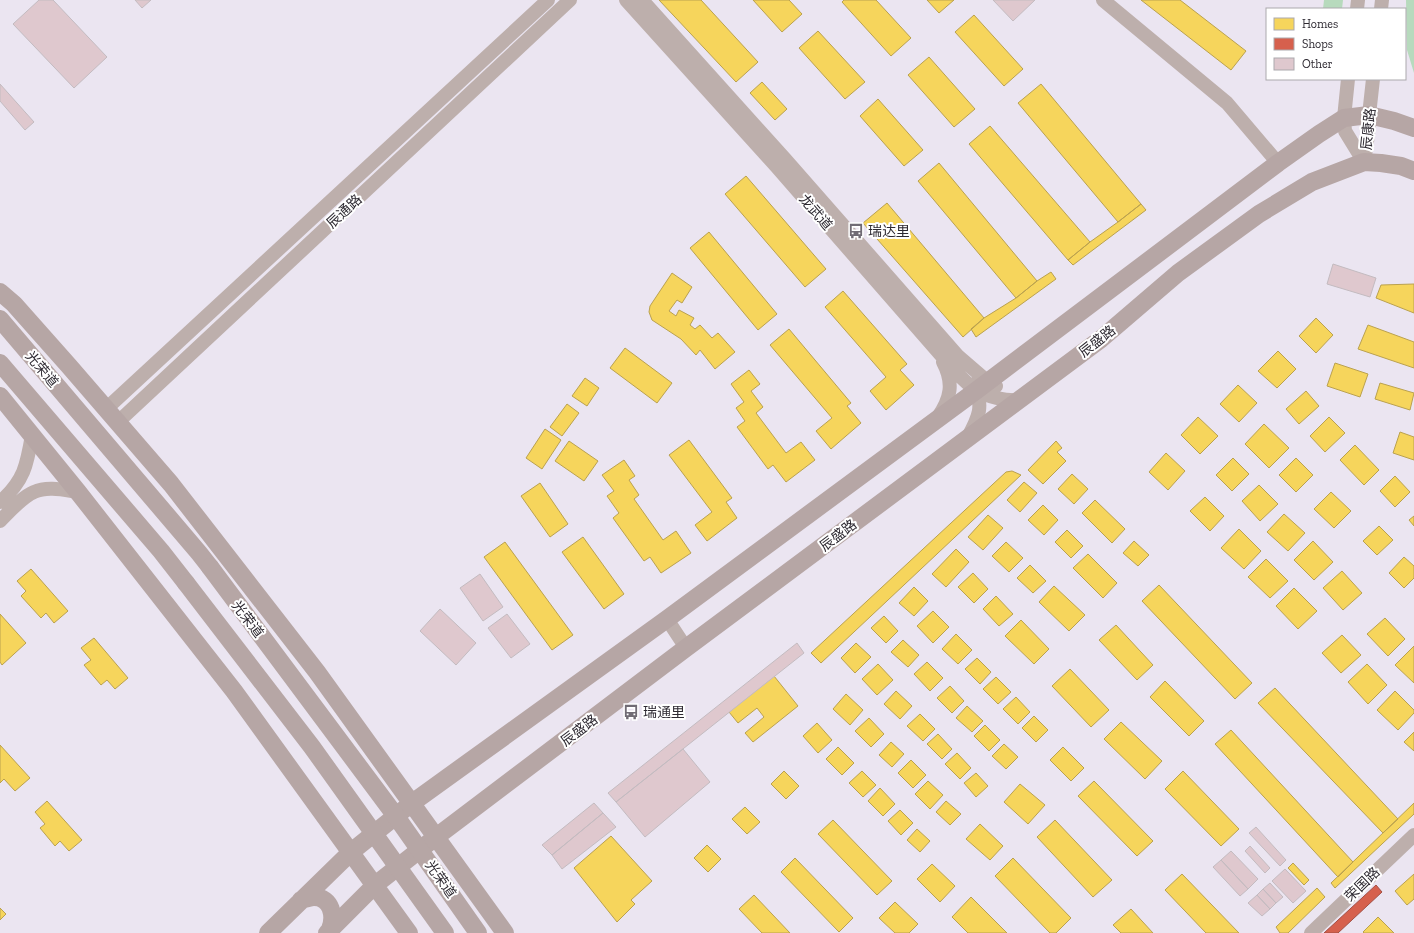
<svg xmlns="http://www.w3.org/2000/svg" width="1414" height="933" font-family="'Zilla Slab','Noto Sans SC',serif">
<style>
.green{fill:#b7dabd}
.homes{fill:#f6d55c;stroke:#baa14f}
.shops{fill:#d6604d;stroke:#a35045}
.building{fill:#dfc8ce;stroke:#c3bbc0}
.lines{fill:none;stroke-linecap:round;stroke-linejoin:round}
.minor{stroke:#bdafac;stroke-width:14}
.major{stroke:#b6a6a5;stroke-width:18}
.major-bridge{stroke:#b6a6a5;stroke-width:18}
.labels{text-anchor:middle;stroke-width:4;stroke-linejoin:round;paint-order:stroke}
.street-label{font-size:14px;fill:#2d2931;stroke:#fff}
.poi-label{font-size:14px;fill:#2d2931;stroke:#fff;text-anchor:start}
</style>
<rect width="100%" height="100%" fill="#ebe5f1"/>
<path class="green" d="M1324,0h19l-1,9h-19z
M1406,0h8v73l-7,-23z"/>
<path class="homes" d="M659,0h42l57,62 -22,20z
M753,0h36l13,14 -20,18z
M844,0h32l35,38 -20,18 -49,-54z
M927,0h27l-15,13z
M1141,0h39l66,51 -15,19z
M974,15l49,54 -19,17 -49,-54z
M818,31l47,51 -20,17 -46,-51z
M929,57l46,52 -21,18 -46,-52z
M762,82l25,27 -12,11 -25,-27z
M1041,84l100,120 -23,18 -100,-119z
M878,99l45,51 -19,16 -44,-50z
M990,126l100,116 -22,18 -99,-116z
M939,163l98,118 -21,17 -98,-117z
M746,176l80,93 -21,18 -80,-93z
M887,203l97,115 -21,19 -100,-114z
M1141,204l5,6 -73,55 -5,-5 22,-18 28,-20z
M709,232l68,82 -19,16 -68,-82z
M1051,272l5,7 -80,58 -5,-8 13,-11 32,-20 21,-17z
M672,273l20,14 -10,16 -5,-3 -8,11 7,5 3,-6 15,8 -4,7 5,4 5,-4 12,13 6,-5 17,19 -20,17 -15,-19 -4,5 -15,-16 -29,-19 -3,-8 1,-6z
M1414,284v29l-38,-15 5,-13z
M843,291l64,73 -7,6 14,15 -28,25 -16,-19 16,-14 -61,-70z
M1316,318l17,17 -17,18 -17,-17z
M1368,325l46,17v26l-56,-19z
M789,329l62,74 -4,3 14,17 -30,26 -15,-18 16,-13 -62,-73z
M625,348l47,35 -15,20 -47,-35z
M1278,351l18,18 -19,19 -19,-17z
M1335,363l33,11 -8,23 -33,-11z
M749,370l11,14 -9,7 12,16 -7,6 30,40 15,-11 14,18 -29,22 -13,-17 -5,4 -31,-42 8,-6 -9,-13 8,-6 -13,-18z
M585,378l14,10 -12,18 -15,-10z
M1380,383l34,10 -4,17 -35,-11z
M1238,385l19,18 -18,19 -19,-18z
M1306,391l13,15 -20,18 -13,-15z
M567,404l12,9 -17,23 -12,-9z
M1198,417l20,19 -18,18 -19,-19z
M1329,417l16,16 -20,19 -15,-16z
M1264,424l25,24 -20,20 -24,-24z
M545,429l16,11 -19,29 -16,-11z
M1400,432l14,5v23l-21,-7z
M689,440l43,58 -6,4 11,16 -30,23 -12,-16 17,-13 -43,-57z
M569,441l29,20 -14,20 -29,-20z
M1056,441l6,7 -5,4 9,9 -23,23 -15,-14z
M1355,445l24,25 -15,15 -24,-25z
M1166,453l19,18 -17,19 -19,-18z
M1233,458l16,16 -17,17 -16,-16z
M1296,458l17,17 -17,17 -17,-17z
M624,460l11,16 -6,4 10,15 -5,4 29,41 13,-9 15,22 -30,20 -11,-16 -6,4 -31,-43 6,-5 -12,-17 7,-5 -12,-16z
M1012,471l9,4 -200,188 -10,-10 195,-181z
M1072,474l16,15 -14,15 -16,-15z
M1395,476l15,16 -15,15 -15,-16z
M1024,482l13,11 -17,19 -13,-12z
M540,483l28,41 -18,13 -29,-41z
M1259,485l19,19 -18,17 -18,-20z
M1331,492l20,19 -17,17 -20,-19z
M1205,497l19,19 -14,15 -20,-20z
M1095,500l30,29 -13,14 -30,-30z
M1043,505l15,15 -14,15 -16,-15z
M1284,514l21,19 -17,18 -21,-19z
M988,515l15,13 -20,22 -15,-13z
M1414,516v10l-5,-6z
M1379,526l14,14 -16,15 -14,-14z
M1239,529l22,22 -17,18 -23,-21z
M1067,530l16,16 -12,12 -16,-16z
M583,537l41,57 -20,15 -42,-57z
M1134,541l15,14 -11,11 -15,-13z
M1313,541l20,21 -19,18 -20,-20z
M505,542l68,93 -21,15 -68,-93z
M1006,542l17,16 -14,14 -17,-16z
M956,549l13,13 -23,25 -14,-13z
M1088,554l29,29 -14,15 -30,-30z
M1404,557l10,9v12l-10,10 -15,-15z
M1266,559l22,22 -18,17 -22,-21z
M1030,565l16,16 -13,12 -16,-15z
M31,569l37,42 -14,12 -8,-10 -5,5 -20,-22 5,-5 -9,-10z
M1342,571l20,22 -19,17 -20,-22z
M973,573l15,16 -14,14 -16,-16z
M1159,585l93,98 -17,16 -93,-98z
M1054,586l31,29 -16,16 -30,-29z
M914,587l14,14 -14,15 -15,-13z
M1294,588l23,23 -19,18 -22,-23z
M996,596l17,18 -14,12 -16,-17z
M933,611l16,16 -16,16 -16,-17z
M0,614l26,29 -24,22 -2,-3z
M884,616l14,15 -12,12 -15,-15z
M1385,618l20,21 -17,17 -21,-22z
M1021,620l28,29 -15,15 -29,-28z
M1116,625l37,40 -16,15 -38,-40z
M956,634l16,16 -14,14 -16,-15z
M1342,635l19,20 -20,18 -19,-20z
M94,638l34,40 -13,11 -8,-9 -6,5 -17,-20 7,-5 -10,-12z
M903,640l16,15 -11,12 -17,-15z
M856,643l15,14 -16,16 -14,-15z
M1414,646v37l-19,-18z
M977,658l14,14 -11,12 -15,-15z
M927,662l16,16 -13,13 -16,-17z
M878,664l15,16 -16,15 -15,-16z
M1367,664l20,21 -19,19 -20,-22z
M1070,669l39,41 -18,17 -39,-41z
M774,676l24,30 -45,36 -8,-9 19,-16 -7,-9 -19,15 -9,-11z
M996,677l15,15 -13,12 -15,-15z
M1165,681l39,40 -15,15 -39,-39z
M950,686l14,15 -12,12 -15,-15z
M1275,688l123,131 -15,14 -125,-130z
M896,691l16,15 -12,13 -16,-15z
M1395,691l19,19v3l-16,17 -21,-20z
M846,694l17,16 -13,15 -17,-16z
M1016,697l14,15 -12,12 -15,-15z
M967,706l16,15 -11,11 -16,-14z
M920,714l15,15 -12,12 -16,-15z
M1034,716l14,14 -12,12 -14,-14z
M869,718l15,16 -13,13 -16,-16z
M1121,722l41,39 -17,18 -41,-40z
M817,723l15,17 -14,13 -15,-17z
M985,725l15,15 -11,11 -15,-15z
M1231,730l122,132 -15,15 -123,-133z
M1414,732v19l-10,-9z
M938,734l14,15 -10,10 -15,-15z
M891,742l13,12 -12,13 -13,-12z
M1004,744l14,13 -12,12 -14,-13z
M0,745l30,33 -15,13 -11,-12 -4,4z
M838,747l16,16 -12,12 -16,-16z
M1063,747l21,21 -13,13 -21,-21z
M957,753l14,15 -11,11 -15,-15z
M911,760l15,15 -13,13 -15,-15z
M784,771l15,15 -13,13 -15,-15z
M862,771l14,14 -13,12 -14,-14z
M1183,771l56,58 -18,17 -56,-57z
M976,773l12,13 -12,11 -12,-14z
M928,781l15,14 -13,14 -15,-15z
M1094,781l59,60 -16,15 -59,-60z
M1020,784l25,21 -17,19 -24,-22z
M880,788l15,16 -12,12 -15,-15z
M47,801l35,39 -13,11 -9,-10 -5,5 -15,-18 5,-4 -10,-12z
M946,801l15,13 -11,11 -14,-13z
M1414,803v11l-79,74 -4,-5z
M745,807l15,15 -13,12 -15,-15z
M900,810l13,13 -12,12 -13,-14z
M833,820l59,61 -15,14 -59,-61z
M1055,820l57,60 -19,17 -56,-60z
M980,824l23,22 -13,14 -24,-21z
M917,829l13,12 -10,11 -13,-12z
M611,836l41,45 -21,19 4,4 -18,18 -43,-54z
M707,845l14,14 -13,13 -14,-14z
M795,858l58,60 -14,14 -58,-60z
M1013,858l58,60 -15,15h-6l-55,-57z
M1293,863l16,17 -5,5 -16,-17z
M932,864l23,22 -15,16 -23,-23z
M1182,874l57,59h-33l-41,-43z
M1414,874v25l-7,6 -12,-14z
M1317,888l8,9 -37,36h-8l-4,-6z
M754,895l36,38h-28l-23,-24z
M971,897l36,36h-39l-16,-16z
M895,902l23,22 -9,9h-14l-16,-15z
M0,908l6,6 -6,6z
M1131,909l22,24h-32l-8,-8z
M1378,917l16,16h-30l-1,-1z"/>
<path class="shops" d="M1376,885l6,7 -44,41h-14z"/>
<path class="building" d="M39,0h14l54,57 -33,31 -61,-64z
M135,0h16l-9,8z
M993,0h42l-22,21z
M0,84l34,38 -9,8 -25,-29z
M1333,264l43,14 -6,19 -43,-13z
M480,574l23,33 -20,14 -23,-33z
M440,609l36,34 -20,22 -36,-34z
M507,614l23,30 -19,14 -23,-30z
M797,643l7,10 -188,149 -8,-9z
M683,749l27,33 -65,55 -29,-35z
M594,803l9,10 -51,42 -10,-10z
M603,813l13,14 -54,42 -10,-14z
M1256,827l30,33 -6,6 -31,-33z
M1250,846l20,22 -5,5 -20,-22z
M1231,851l27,28 -10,10 -27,-29z
M1221,860l27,29 -8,7 -27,-29z
M1285,869l21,22 -13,12 -21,-22z
M1270,883l13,14 -7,6 -13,-14z
M1263,889l13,14 -6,6 -13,-14z
M1257,895l13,14 -8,7 -14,-13z"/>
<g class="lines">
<path class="minor" d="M626,0l150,166 177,203c7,7 15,16 23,21 12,7 29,11 43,10
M642,0l143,159 173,197 29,25 9,5
M1103,0l124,103 51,60
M1357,9l1,-9
M1381,9l1,-9
M1348,79l-4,39 1,13 19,31
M1364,162l4,-27 1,-20 4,-36
M106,409l442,-409
M938,417c13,-19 16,-34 5,-55
M118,422l452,-422
M968,437c11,-20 16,-31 6,-53
M0,502c24,-21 27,-37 32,-67
M0,521c9,-9 22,-24 34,-29 13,-6 30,-2 44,0
M667,619l19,29
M1311,933l103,-98"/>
<path class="major" d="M0,292l14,12 55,62 102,118 146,188 188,261
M0,319l199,234 11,14
M0,363l161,188 25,32
M0,396l78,96 156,199 175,242
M301,900c4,-1 9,-3 13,-3 18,0 21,20 16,32
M268,933l83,-81 61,-49 255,-184 310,-229 301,-227 41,-29 25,-16 25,-3 25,6 20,7
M327,933l48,-48 61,-48 250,-189 415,-309 77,-66 81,-59 53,-32 52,-20 17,1 20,3 13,5"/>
<path class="major-bridge" d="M210,567l185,248 83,118
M186,583l126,164 133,186"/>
</g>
<defs>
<symbol id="bus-bare" viewBox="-9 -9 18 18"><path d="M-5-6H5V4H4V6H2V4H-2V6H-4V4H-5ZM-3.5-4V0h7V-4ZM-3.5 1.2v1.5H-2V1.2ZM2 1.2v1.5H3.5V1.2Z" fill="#706b74" stroke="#fff" stroke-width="2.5" paint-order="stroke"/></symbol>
</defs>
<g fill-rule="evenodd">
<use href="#bus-bare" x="845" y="220" width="22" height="22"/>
<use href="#bus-bare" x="620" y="701" width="22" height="22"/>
</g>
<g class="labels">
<g class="street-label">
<text transform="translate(1368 129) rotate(-84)" y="5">辰康路</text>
<text transform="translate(344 211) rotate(-43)" y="5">辰通路</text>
<text transform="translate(816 212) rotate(49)" y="5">龙武道</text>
<text transform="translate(1097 341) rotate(-38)" y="5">辰盛路</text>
<text transform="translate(42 369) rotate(50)" y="5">光荣道</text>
<text transform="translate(838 535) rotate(-37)" y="5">辰盛路</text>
<text transform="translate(248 619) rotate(53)" y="5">光荣道</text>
<text transform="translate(579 730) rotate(-37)" y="5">辰盛路</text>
<text transform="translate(441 879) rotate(55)" y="5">光荣道</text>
<text transform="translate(1362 884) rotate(-44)" y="5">荣国路</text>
</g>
<g class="poi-label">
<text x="868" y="236">瑞达里</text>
<text x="643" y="717">瑞通里</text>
</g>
</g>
<rect x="1266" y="8" width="140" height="72" fill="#ffffff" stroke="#aba9ad"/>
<rect x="1274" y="18" width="20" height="12" fill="#f6d55c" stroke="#aba9ad"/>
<text x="1302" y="28" font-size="12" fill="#2d2931">Homes</text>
<rect x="1274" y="38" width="20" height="12" fill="#d6604d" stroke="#aba9ad"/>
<text x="1302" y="48" font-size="12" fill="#2d2931">Shops</text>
<rect x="1274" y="58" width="20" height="12" fill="#dfc8ce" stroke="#aba9ad"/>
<text x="1302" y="68" font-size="12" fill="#2d2931">Other</text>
</svg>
